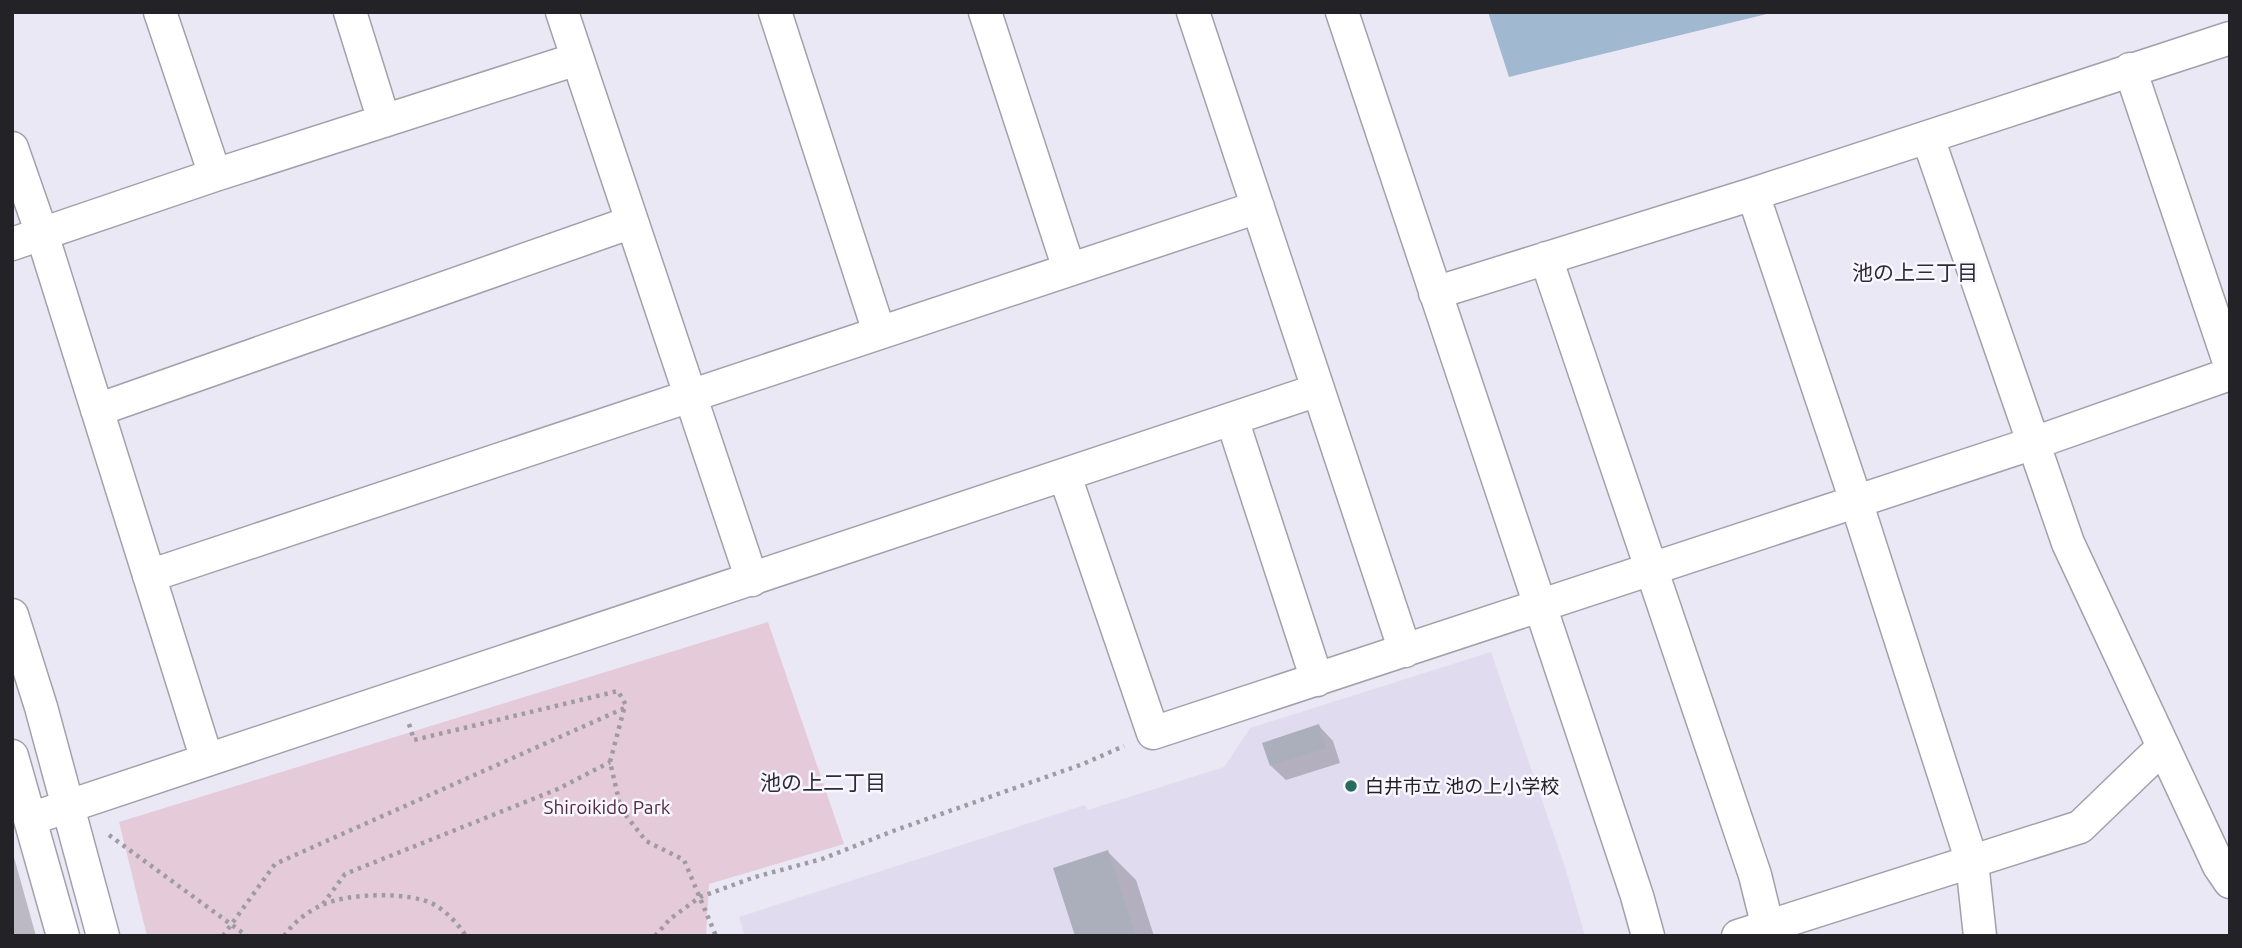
<svg xmlns="http://www.w3.org/2000/svg" width="2242" height="948" font-family="Ubuntu,'Noto Sans JP',sans-serif">
<style>
.built{fill:#e0dbef}
.green{fill:#e5cbd9}
.water{fill:#a0b8d0}
.shadow{fill:#0003}
.building{fill:#abafbb}
.lines{fill:none;stroke-linecap:round;stroke-linejoin:round}
.minor-casing{stroke:#a3a0ac;stroke-width:35}
.path{stroke:#9e9ba5;stroke-width:4.5;stroke-dasharray:3.5 5;stroke-linecap:butt}
.minor{stroke:#fff;stroke-width:32}
.path-bridge{stroke:#9e9ba5;stroke-width:4.5;stroke-dasharray:3.5 5;stroke-linecap:butt}
.poi-dot{fill:#286c5f;stroke:#f8f6fe;stroke-width:2.5}
.labels{text-anchor:middle;stroke-width:5;stroke-linejoin:round;paint-order:stroke}
.poi-label{font-size:19px;fill:#232227;stroke:#f8f6fe;text-anchor:start}
.park-label{font-size:19px;fill:#542943;stroke:#f8f6fe}
.neighbourhood-label{font-size:21px;fill:#2e2b35;stroke:#f8f6fe}
</style>
<rect width="100%" height="100%" fill="#ebe8f5"/>
<path class="built" d="M1491,652l75,218 19,66h-840l-6,-19 346,-112 3,5 136,-43 26,-39z"/>
<path class="green" d="M768,622l76,222 -135,40 -3,52h-559l-28,-114z"/>
<path class="water" d="M1488,12h287l-266,65z"/>
<path class="shadow" d="M1319,726l14,15 7,22 -54,17 -15,-14z
M12,850l24,86h-24z
M1108,852l28,28 18,56h-77z"/>
<path class="building" d="M1319,724l7,24 -56,18 -8,-23z
M1108,850l28,86h-61l-22,-68z"/>
<g class="lines">
<defs>
<path id="minor" d="M160,12l55,163
M350,12l34,109
M562,12l190,568
M775,12l104,320
M985,12l84,257
M1193,12l212,639
M1342,12l295,884 11,40
M2130,69l100,296
M1928,138l140,405 151,323 11,16
M12,148l30,86 165,526
M1753,194l103,307 116,361 8,74
M12,244l203,-69 362,-116
M1546,258l209,617 15,61
M1435,293l318,-99 477,-156
M97,410l535,-188
M1232,419l85,261
M1065,476l88,257 881,-290 196,-69
M149,576l1109,-369
M12,615l29,92 62,229
M12,756l51,180
M30,819l1288,-429
M1738,936l342,-109 83,-80"/>
</defs>
<use href="#minor" class="minor-casing"/>
<path class="path" d="M624,709l-14,53 11,47 25,32 38,19 32,76
M409,724l5,16 204,-49 9,16
M109,835l138,101
M323,904l22,-30 213,-85 52,-27
M284,936c9,-13 24,-25 38,-31 25,-12 89,-14 113,0 13,8 23,19 31,31
M655,936l15,-17 30,-22 55,-20 67,-18 71,-28 190,-67 41,-18"/>
<use href="#minor" class="minor"/>
<path class="path-bridge" d="M223,936l52,-72 352,-157"/>
</g>
<circle class="poi-dot" cx="1351" cy="786" r="7"/>
<g class="labels">
<g class="poi-label">
<text x="1365" y="793">白井市立 池の上小学校</text>
</g>
<g class="park-label">
<text x="607" y="814">Shiroikido Park</text>
</g>
<g class="neighbourhood-label">
<text x="1915" y="280">池の上三丁目</text>
<text x="823" y="790">池の上二丁目</text>
</g>
</g>
<rect width="2242" height="948" fill="none" stroke="#232227" stroke-width="28"/>
</svg>
